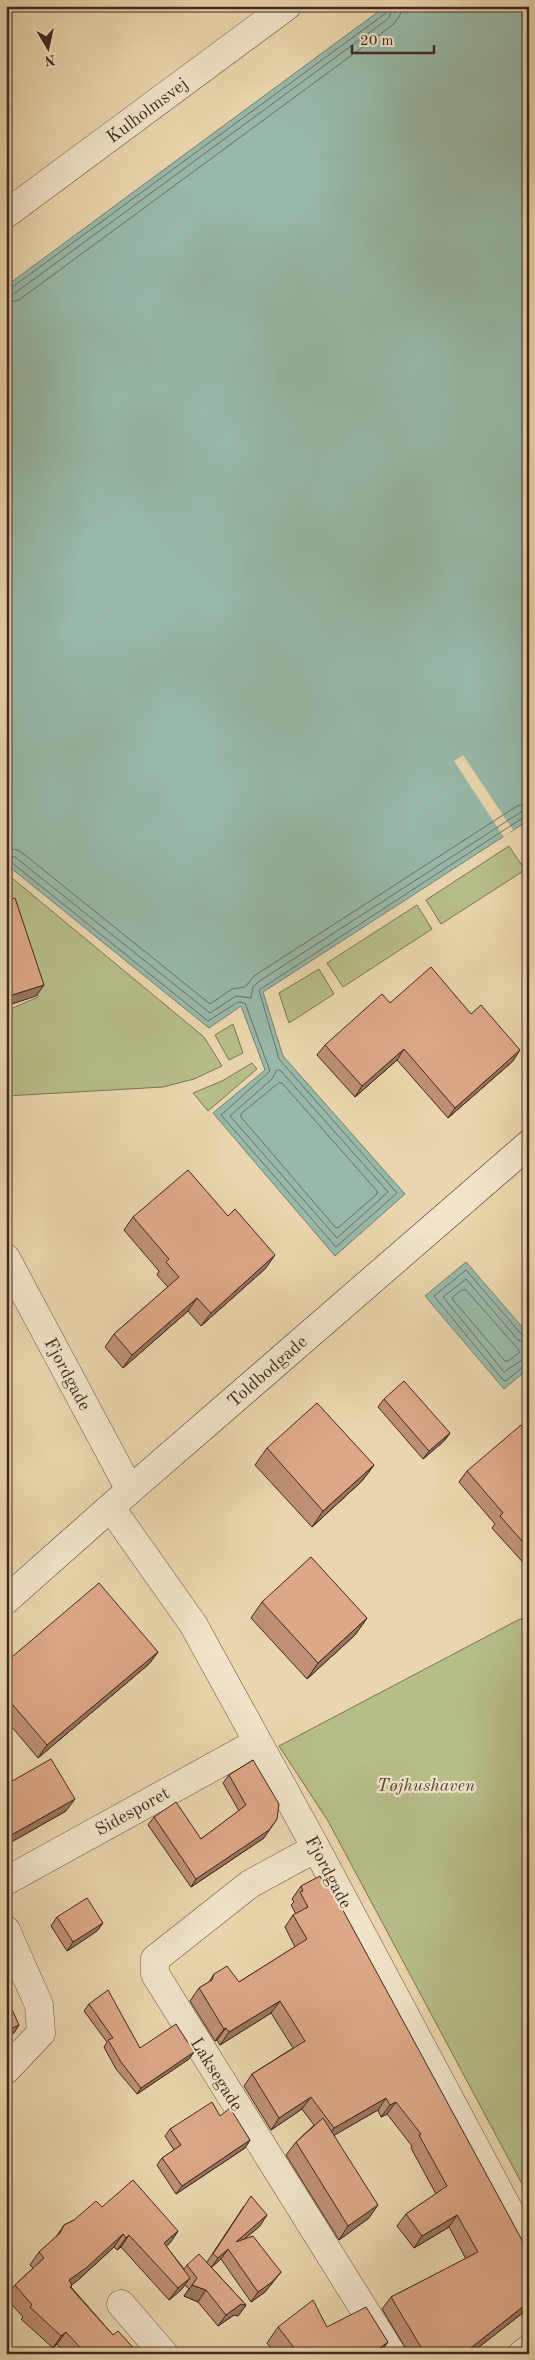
<svg xmlns="http://www.w3.org/2000/svg" width="535" height="2360" font-family="'Old Standard TT',serif">
<style>
.green{fill:#b7be8a;stroke:#7b7354}
.water{fill:#98b9aa;stroke:#747f72}
.pier{fill:#ead6ae}
.lines{fill:none;stroke-linecap:round;stroke-linejoin:round}
.shore{stroke:#6c7064;stroke-width:1}
.street-casing{stroke:#6a5442;stroke-width:29}
.secondary-casing{stroke:#3f281e;stroke-width:29}
.street{stroke:#f1e4ca;stroke-width:28}
.secondary{stroke:#f1e4ca;stroke-width:28}
.wall{fill:#bf9075;stroke:#3f281e}
.shaded-wall{fill:#9b765f;stroke:#3f281e}
.building{fill:#dea888;stroke:#3f281e}
.labels{text-anchor:middle;stroke-width:4.5;stroke-linejoin:round;paint-order:stroke}
.street-label{font-size:18px;fill:#3f281e;stroke:#f1e4ca}
.park-label{font-size:18px;font-style:italic;fill:#574634;stroke:#f1e4ca}
</style>
<rect width="100%" height="100%" fill="#ead6ae"/>
<filter id="stains"><feTurbulence type="fractalNoise" baseFrequency=".004" numOctaves="4"/><feColorMatrix values="0 0 0 0 .2 0 0 0 0 .09 0 0 0 0 .02 0 0 0 .5 -.17"/></filter>
<radialGradient id="worn" r=".72"><stop offset=".6" stop-color="#630" stop-opacity="0"/><stop offset="1" stop-color="#630" stop-opacity=".3"/></radialGradient>
<path class="green" d="M509,846l16,24 -84,54 -15,-24z
M6,873l198,164 18,29 -28,13 -31,8 -157,9v-85l32,-14 -32,-92z
M417,905l15,24 -89,58 -16,-24z
M319,969l15,25 -45,29 -10,-30z
M233,1024l10,29 -14,7 -14,-25z
M252,1063l5,6 -49,42 -15,-18 29,-12z
M529,1617v580l-201,-376 -49,-75 239,-126z"/>
<path class="water" d="M386,6h143v814l-266,172 20,64 122,138 -70,62 -122,-143 52,-43 -24,-64 -32,22 -203,-164v-578z
M466,1262l63,73v33l-25,21 -79,-93z"/>
<path class="pier" d="M463,755l50,75 -9,7 -50,-76z"/>
<g class="lines">
<path class="shore" d="M6,290l5,-2 375,-275 2,-7
M6,296l9,-3 374,-275 5,-12
M6,303l13,-3 375,-276 6,-9 2,-9
M6,847l14,4 190,153 22,-15 13,-2 9,-11 263,-170 12,-3
M6,854l9,3 195,156 26,-17 15,2 2,-11 5,-5 263,-170 8,-2
M6,860l5,2 197,159 30,-19 7,1 25,68 -49,44 115,132 61,-54 -118,-134 -20,-69 265,-173 5,-1
M277,1070h3l108,122 -51,46 -107,-122 42,-37z
M279,1083h3l95,108v3l-39,34 -3,-1 -94,-110v-3z
M462,1290h4l53,60v3l-11,8h-3l-52,-61v-3z
M529,1337l-6,-1 -57,-66 -32,26 69,84 3,1 18,-15 5,-1
M529,1344l-11,-4 -52,-61 -23,18 61,75 18,-12 7,-2"/>
<defs>
<path id="street" d="M6,214l281,-208
M6,1258l124,232
M111,1508l82,116 123,224 213,400
M316,1848l-66,36 -95,75v15l237,380
M6,1881l252,-139
M6,1930l33,75 2,28 -35,37
M121,2304l43,50"/>
<path id="secondary" d="M6,1600l124,-110 399,-346
M522,2354l7,-5"/>
</defs>
<use href="#street" class="street-casing"/>
<use href="#secondary" class="secondary-casing"/>
<use href="#street" class="street"/>
<use href="#secondary" class="secondary"/>
</g>
<path class="wall" d="M390,1003l123,58 -65,57 -51,-58 -42,37 -38,-42 8,-10z
M133,1217l133,51 -65,58 -13,-15 -65,57 -18,-21 9,-13 54,-47 -11,-12 2,-4 -35,-41z
M384,1399l66,34 -6,8 -21,18 -45,-52z
M529,1434v135l-37,-41 3,-4 -36,-42 8,-11z
M267,1448l107,17 -12,16 -50,46 -57,-62z
M262,1602l105,16 -12,17 -48,44 -56,-61z
M158,1652l-9,12 -111,94 -32,-38v-58z
M253,1760l11,78 -73,49 -43,-62 6,-8 47,22 38,-28 -16,-28 6,-8z
M6,1784h1l59,27 -60,34z
M301,1886l228,367v55l-59,46h-61l-27,-45 9,-12 75,-38 -17,-32 -35,21 -17,-22 9,-12 30,-20 -25,-46 1,-2 -25,-32 -6,3 -3,-7 -44,25 35,83 -30,22 -53,-85 10,-13 18,-17 -12,-16 -31,21 -27,-44 8,-12 41,-26 -22,-35 -51,32 -3,-5 -2,1 -25,-40 9,-13 10,-6 5,-8 25,8 56,-35 -10,-20 8,-12 3,-1 -5,-9 3,-3 -2,-3z
M57,1917l46,6 -6,8 -30,20 -16,-25z
M89,2004l51,44 54,4 -5,7 -52,35 -21,-25 -12,-22 3,-5 -23,-31z
M220,2116l30,24 -5,8 -69,46 -19,-29 5,-7 12,-8 -9,-14 5,-7z
M244,2206l16,20 -16,13 37,33 -16,20 -14,10 -30,-43 -10,8 35,38 -8,11 -4,-1 -16,11 -20,-24 -14,-6 5,-7 -4,-4 -4,5 -12,10 -48,-53 -4,3 -3,-3 -37,34 -5,3 -1,3 42,48 26,19h-73l-9,-10 -4,4 -32,-29 2,-2 -17,-19 9,-13 18,-17 -3,-3 9,-13 17,-15 8,-12 38,-18 76,24 -8,12 -4,3 18,23 3,-4 20,-3z
M278,2327h49l61,15 -9,12h-104l-8,-11z"/>
<path class="shaded-wall" d="M44,985l-8,11 -30,10v-9z
M404,1049l-7,11 -42,37 7,-11z
M520,1050l-7,11 -65,57 7,-10z
M275,1255l-9,13 -65,58 10,-13z
M197,1298l-9,13 -65,57 9,-13z
M450,1433l-6,8 -21,18 6,-8z
M374,1465l-12,16 -50,46 11,-16z
M367,1618l-12,17 -48,44 11,-16z
M158,1652l-9,12 -111,94 9,-13z
M75,1799l-9,12 -60,34v-7z
M277,1819l-13,19 -73,49 5,-8z
M103,1923l-6,8 -30,20 6,-9z
M280,2001l-9,12 -51,32 9,-13z
M19,2025l-5,8 -8,4v-6z
M226,2028l-9,12 -2,1 9,-12z
M194,2052l-5,7 -52,35 4,-6z
M311,2097l-9,12 -31,21 8,-12z
M386,2098l-8,12 -52,30 8,-12z
M396,2102l-9,12 -6,3 9,-12z
M250,2140l-5,8 -69,46 6,-8z
M378,2205l-9,13 -30,22 9,-14z
M267,2215l-7,11 -30,25 6,-9z
M457,2215l-8,12 -35,21 8,-12z
M178,2231l-8,12 -15,13 9,-13z
M123,2234l-9,13 -37,34 -17,12 9,-13z
M129,2235l-8,12 -4,3 9,-12z
M228,2249l-7,10 -10,9 7,-10z
M281,2272l-16,20 -14,10 7,-10z
M190,2278l-9,12 -12,10 9,-12z
M192,2285l14,5 -8,12 -14,-6z
M529,2302v6l-59,46h-7z
M241,2304l5,1 -8,11 -4,-1 -16,11 8,-11z
M66,2332l-9,12 -4,4 8,-12z
M388,2342l-9,12h-7z"/>
<path class="building" d="M15,898l29,87 -38,12v-96z
M431,967l40,47 10,-9 39,45 -65,58 -51,-59 -42,37 -37,-41 57,-51 8,9z
M188,1170l40,46 7,-7 40,46 -64,58 -14,-15 -65,57 -18,-21 65,-57 -13,-15 3,-3 -36,-42z
M404,1381l46,52 -21,18 -45,-52z
M317,1403l57,62 -51,46 -56,-63z
M521,1425l8,9v115l-29,-33 3,-3 -36,-42z
M311,1557l56,61 -49,45 -56,-61z
M99,1583l59,69 -111,93 -40,-47 -1,1v-37z
M51,1759l24,40 -69,39v-41l6,-3 -5,-10z
M253,1760l26,44 -2,15 -8,11 -73,49 -42,-62 22,-15 25,37 45,-34 -17,-30z
M320,1876l2,4 4,-1 203,374v49l-66,52h-38l-34,-57 87,-45 -21,-37 -35,21 -16,-22 41,-28 -28,-51 2,-1 -25,-32 -6,3 -4,-7 -52,30 -23,-31 -32,21 -27,-44 53,-33 -25,-40 -51,31 -3,-4 -2,1 -25,-41 13,-8 2,-6 13,-8 12,16 68,-43 -14,-24 15,-8 -8,-15 3,-1 -2,-5z
M87,1898l16,25 -30,19 -16,-25z
M108,1990l32,58 36,-24 18,28 -53,36 -20,-26 -13,-22 5,-2 -24,-34z
M6,1996l13,29 -13,6z
M212,2102l8,14 10,-8 20,32 -68,46 -20,-28 19,-13 -11,-16z
M323,2118l55,87 -30,21 -52,-84z
M133,2180l45,51 -14,12 26,35 -12,10 -49,-53 -3,3 -3,-4 -37,34 -17,12 3,5 -2,2 43,48 5,-4 21,23h-53l-20,-22 -5,4 -31,-29 2,-2 -17,-20 29,-27 -5,-6 21,-19 4,-8 10,-5 22,-19 6,6z
M251,2196l16,19 -31,27 17,-6 28,36 -9,10 -14,10 -30,-43 -10,9 -5,-4z
M199,2254l47,51 -5,-1 -15,11 -20,-25 -14,-5 5,-7 -10,-13z
M313,2300l14,27 39,-20 22,35 -16,12h-73l-21,-27z"/>
<g class="labels">
<g class="street-label">
<text transform="translate(147 110) rotate(-37)" y="6">Kulholmsvej</text>
<text transform="translate(267 1371) rotate(-41)" y="6">Toldbodgade</text>
<text transform="translate(68 1374) rotate(62)" y="6">Fjordgade</text>
<text transform="translate(132 1811) rotate(-29)" y="6">Sidesporet</text>
<text transform="translate(329 1872) rotate(62)" y="6">Fjordgade</text>
<text transform="translate(217 2074) rotate(58)" y="6">Laksegade</text>
</g>
<g class="park-label">
<text x="426" y="1791">Tøjhushaven</text>
</g>
</g>
<rect width="535" height="2360" fill="none" stroke="#ead6ae" stroke-width="25"/>
<rect x="8" y="8" width="520" height="2345" fill="none" stroke="#3f281e" stroke-width="2.5"/>
<rect x="12" y="12" width="510" height="2335" fill="none" stroke="#3f281e"/>
<g transform="translate(48 48) rotate(171)" stroke="#f1e4ca" stroke-width="4" paint-order="stroke">
<path d="M0-4L9 19L0 12L-9 19Z" fill="#3f281e"/>
<text y="-8" font-size="14" font-weight="bold" text-anchor="middle" fill="#3f281e">N</text>
</g>
<path d="M352 45v8h82v-8" fill="none" stroke="#3f281e" stroke-width="2.5"/>
<text x="360" y="45" font-size="15" fill="#3f281e" stroke="#f1e4ca" stroke-width="4" paint-order="stroke">20 m</text>
<rect width="100%" height="100%" filter="url(#stains)"/>
<rect width="100%" height="100%" fill="url(#worn)"/>
</svg>
